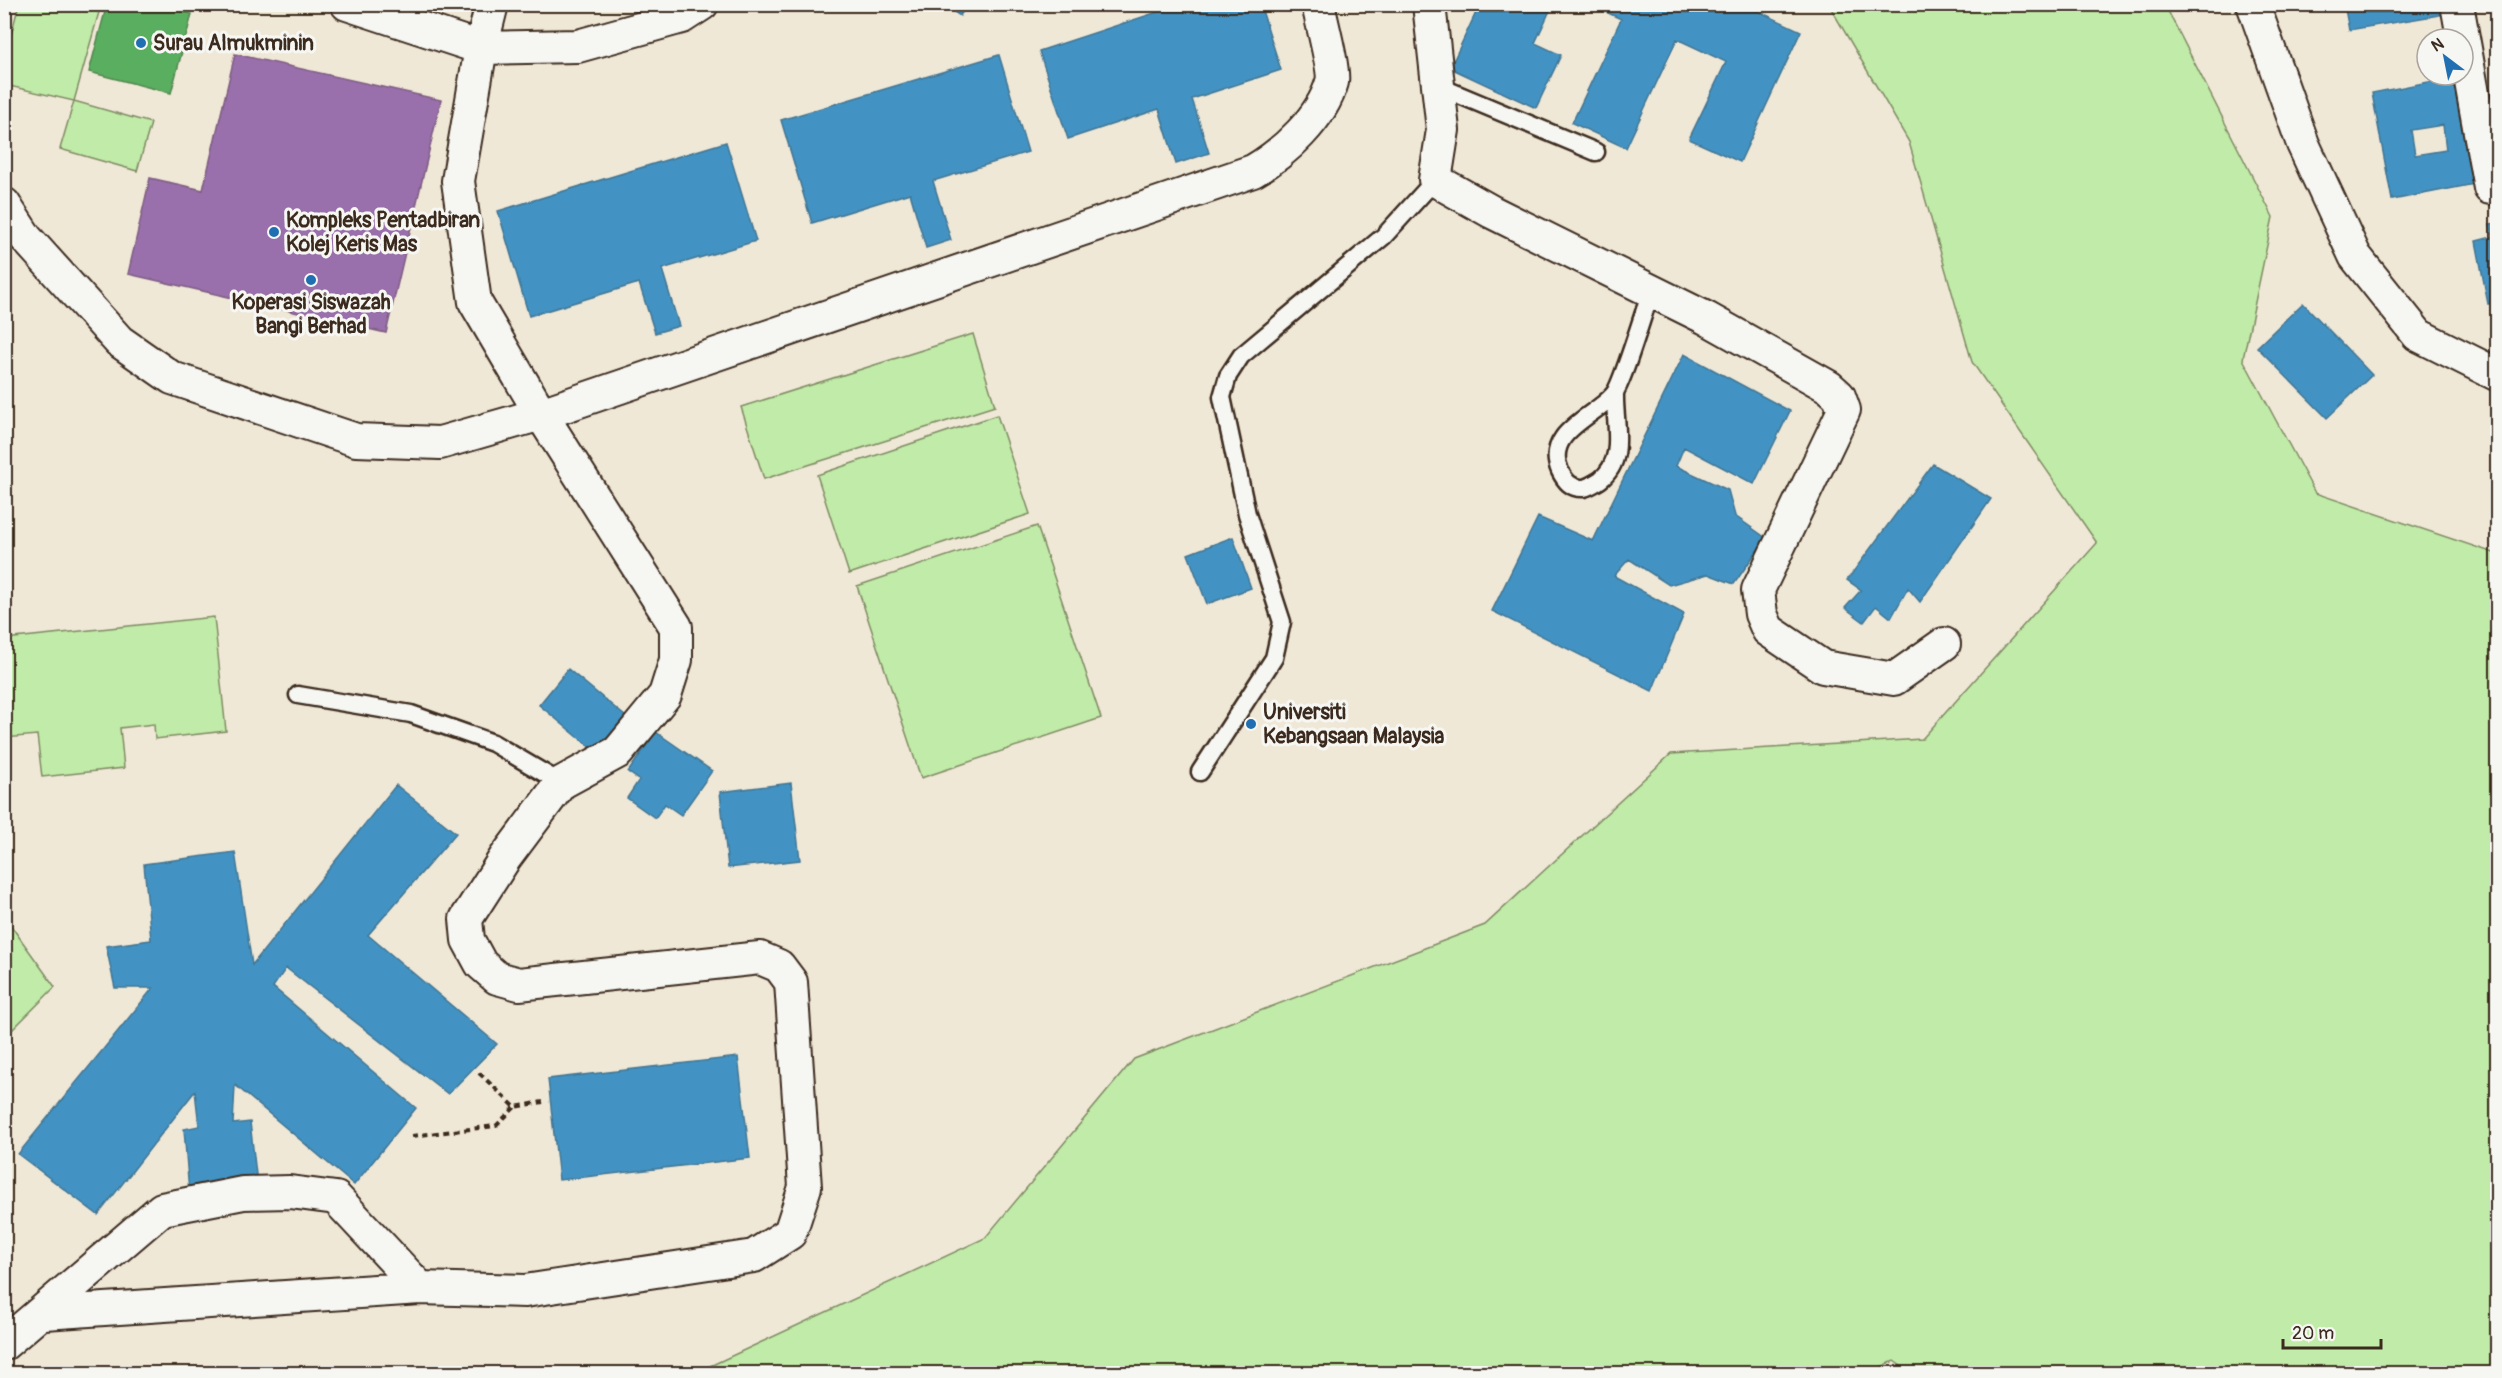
<svg xmlns="http://www.w3.org/2000/svg" width="2502" height="1378" font-family="Pangolin,sans-serif">
<style>
.built{fill:#f0e8d7;fill-rule:evenodd}
.green{fill:#c1eba8;stroke:#7e8a63;stroke-width:1.5}
.offices{fill:#9970ab;stroke:#7d5b81;stroke-width:1.5}
.schools{fill:#4393c3;stroke:#417492;stroke-width:1.5;fill-rule:evenodd}
.public{fill:#5aae61;stroke:#51864d;stroke-width:1.5}
.lines{fill:none;stroke-linecap:round;stroke-linejoin:round}
.lane-casing{stroke:#3b2a1e;stroke-width:21}
.street-casing{stroke:#3b2a1e;stroke-width:36}
.path{stroke:#3b2a1e;stroke-width:4;stroke-dasharray:6 4.5;stroke-linecap:butt}
.lane{stroke:#f6f6f2;stroke-width:16}
.street{stroke:#f6f6f2;stroke-width:32}
.poi-dot{fill:#1f6fb2;stroke:#f6f6f2;stroke-width:2}
.labels{text-anchor:middle;stroke-width:6;stroke-linejoin:round;paint-order:stroke}
.poi-label{font-size:21px;font-weight:bold;fill:#3b2a1e;stroke:#f6f6f2;text-anchor:start}
</style>
<rect width="100%" height="100%" fill="#f6f6f2"/>
<filter id="ink" filterUnits="userSpaceOnUse"><feTurbulence type="fractalNoise" baseFrequency=".0167" numOctaves="2"/><feDisplacementMap in="SourceGraphic" scale="12" xChannelSelector="R" yChannelSelector="G"/><feConvolveMatrix kernelMatrix="1 2 1 2 8 2 1 2 1" color-interpolation-filters="sRGB"/></filter>
<g filter="url(#ink)">
<path class="built" d="M5,5h2492v1368h-2492zM2427,39h36v36h-36z"/>
<path class="green" d="M19,4l82,1 -27,96 77,22 -14,48 -77,-22 14,-48 -69,-16v-27z
M1829,5h336l108,212 -30,142 72,134 182,61v819l-585,1 -18,-13 -29,13 -1170,-1 290,-135 149,-179 351,-134 186,-171 251,-15 175,-196 -125,-181 -63,-220z
M973,334l22,72 -231,73 -23,-72z
M997,415l33,99 -181,60 -32,-99z
M1037,526l64,192 -180,60 -64,-192z
M214,617l12,114 -71,8 -1,-15 -34,4 4,40 -82,9 -5,-42 -32,3v-99z
M4,916l51,71 -50,50h-1z"/>
<path class="offices" d="M235,54l206,46 -55,233 -258,-59 22,-96 53,12z"/>
<path class="schools" d="M942,4h25l-7,12z
M1182,4h78l21,66 -89,29 17,54 -33,11 -17,-55 -91,30 -29,-88z
M1480,4h73l-18,39 26,12 -25,53 -86,-40z
M1589,4h154l58,27 -61,131 -51,-23 37,-77 -49,-23 -51,109 -54,-25 49,-104z
M2344,4h106l2,9 -103,17z
M999,55l29,97 -95,29 18,59 -25,8 -16,-55 -98,30 -31,-103z
M2465,75l20,107 -93,18 -20,-107zM2443,125l3,25 -31,5 -4,-25z
M726,142l30,99 -94,28 17,57 -24,7 -16,-50 -110,33 -31,-105z
M2498,223v79l-10,2 -12,-63 16,-4 -2,-13z
M2303,303l69,72 -45,43 -70,-71z
M1684,354l106,57 -36,73 -70,-37 -8,19 52,24 7,26 31,22 -32,46 -26,-10 -39,11 -40,-26 -15,17 70,38 -32,77 -160,-80 46,-94 55,24z
M1933,464l58,35 -71,103 -12,-14 -17,30 -15,-12 -12,16 -19,-14 16,-18 -14,-10z
M1233,537l18,51 -44,16 -19,-50z
M568,669l63,52 -30,35 -62,-51z
M656,732l56,39 -31,44 -16,-11 -10,14 -28,-20 12,-18 -11,-8z
M791,783l9,77 -72,8 -8,-76z
M396,785l60,48 -88,102 129,109 -49,50 -162,-126 -13,19 143,121 -62,77 -119,-100 -2,39 17,-2 7,61 -68,10 -5,-64 15,-3 -4,-35 -97,124 -80,-61 135,-166h-38l-9,-42 45,-6 -7,-76 91,-12 17,113z
M738,1057l12,101 -191,22 -11,-101z"/>
<path class="public" d="M107,4h46l39,10 -21,79 -82,-21z"/>
<g class="lines">
<defs>
<path id="lane" d="M1438,86l158,66
M1615,394c-1,30 12,65 -15,86 -5,3 -11,7 -16,8 -13,1 -19,-7 -24,-17 -17,-38 34,-54 53,-76 9,-9 31,-85 38,-103
M298,695l113,19 82,29 68,40
M1200,772l74,-114 8,-36 -35,-108 -25,-117 6,-21 13,-20 143,-120 51,-56"/>
<path id="street" d="M347,4l134,44 97,-2 104,-29 20,-13
M1429,4l14,126 -8,50 57,32 214,106 123,69 10,9 5,14 -86,180 3,24 7,16 55,37 71,12 50,-35
M2253,4l50,140 52,112 63,79 80,40
M2457,4l33,184
M4,204l22,34 93,103 53,37 184,62 84,3 101,-29 712,-243c31,-18 69,-53 79,-89 3,-10 -11,-63 -14,-78
M44,1313l376,-25 105,3 229,-35 36,-23 15,-46 -14,-205 -12,-16 -19,-8 -241,26 -22,-6 -16,-14 -13,-24 -2,-21 39,-61 56,-75 57,-31 47,-57 11,-35v-33l-135,-213 -66,-112 -17,-121 23,-133 11,-44
M4,1344l158,-135 81,-16 47,-1 46,6 84,90"/>
</defs>
<use href="#lane" class="lane-casing"/>
<use href="#street" class="street-casing"/>
<path class="path" d="M479,1073l36,34 28,-5
M412,1136l84,-10 19,-19"/>
<use href="#lane" class="lane"/>
<use href="#street" class="street"/>
</g>
</g>
<g class="poi-dot">
<circle cx="141" cy="43" r="6"/>
<circle cx="274" cy="232" r="6"/>
<circle cx="311" cy="280" r="6"/>
<circle cx="1251" cy="724" r="6"/>
</g>
<g class="labels">
<g class="poi-label">
<text x="153" y="50">Surau Almukminin</text>
<text x="286" y="227">Kompleks Pentadbiran<tspan x="286" dy="24">Kolej Keris Mas</tspan></text>
<text x="311" y="309" text-anchor="middle">Koperasi Siswazah<tspan x="311" dy="24">Bangi Berhad</tspan></text>
<text x="1263" y="719">Universiti<tspan x="1263" dy="24">Kebangsaan Malaysia</tspan></text>
</g>
</g>
<rect width="2502" height="1378" fill="none" stroke="#f6f6f2" stroke-width="24"/>
<rect x="12" y="12" width="2478" height="1354" fill="none" stroke="#3b2a1e" stroke-width="2" filter="url(#ink)"/>
<g transform="translate(2445 57) rotate(328)"><circle r="28" fill="#f6f6f2" stroke="#aba49d" stroke-width="1.5"/>
<path d="M0-4.5L10 22L0 15L-10 22Z" fill="#1f6fb2"/>
<text y="-9" font-size="16" font-weight="bold" text-anchor="middle" fill="#3b2a1e">N</text>
</g>
<path d="M2283 1339v9h98v-9" fill="none" stroke="#3b2a1e" stroke-width="3"/>
<text x="2292" y="1339" font-size="18" fill="#3b2a1e" stroke="#f6f6f2" stroke-width="4.5" paint-order="stroke">20 m</text>
</svg>
